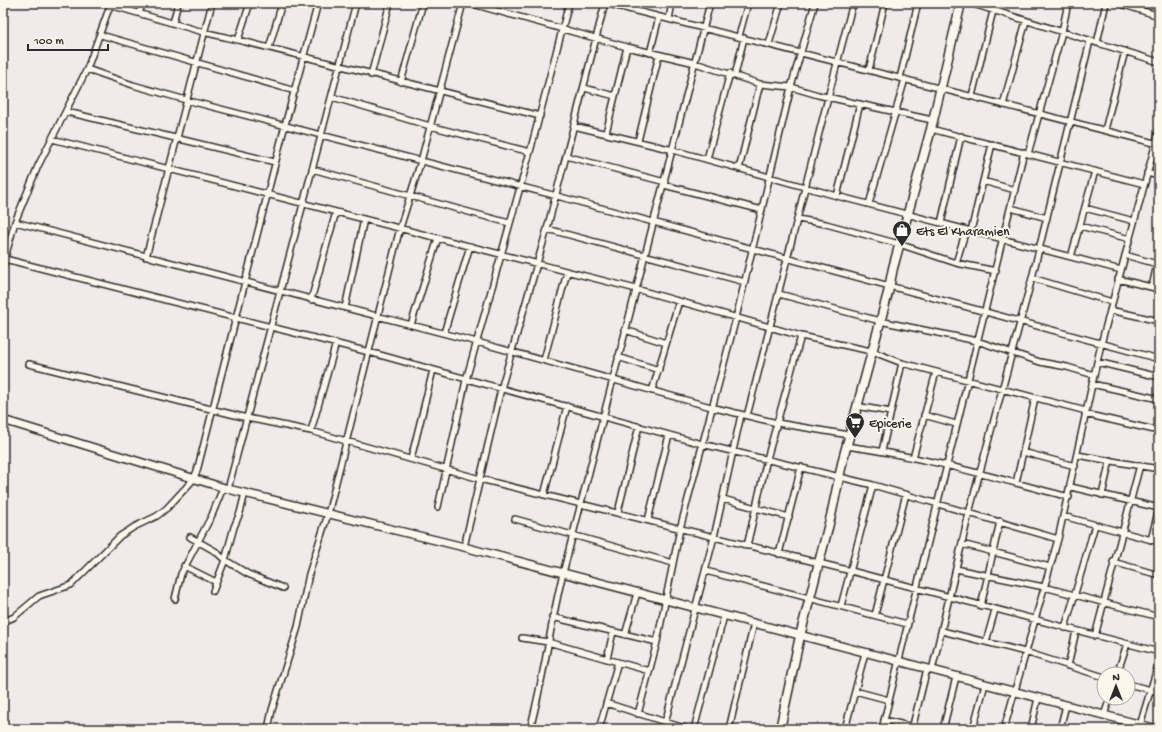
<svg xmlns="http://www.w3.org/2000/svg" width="1162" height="732" font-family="'Gochi Hand',sans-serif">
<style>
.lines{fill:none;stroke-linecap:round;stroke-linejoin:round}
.street-casing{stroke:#2b2b2b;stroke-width:8}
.secondary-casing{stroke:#2b2b2b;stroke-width:10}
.primary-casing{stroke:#2b2b2b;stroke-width:11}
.street{stroke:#fbf7ec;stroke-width:5}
.secondary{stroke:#fbf7ec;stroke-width:7}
.primary{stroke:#fbf7ec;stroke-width:8}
.labels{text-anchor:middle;stroke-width:4;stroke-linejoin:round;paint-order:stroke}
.poi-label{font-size:13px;fill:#2b2b2b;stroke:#fbf7ec;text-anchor:start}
</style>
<rect width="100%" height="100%" fill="#f0eaeb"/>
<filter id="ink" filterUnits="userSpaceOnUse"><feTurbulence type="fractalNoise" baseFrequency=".025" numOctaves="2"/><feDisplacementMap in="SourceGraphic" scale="8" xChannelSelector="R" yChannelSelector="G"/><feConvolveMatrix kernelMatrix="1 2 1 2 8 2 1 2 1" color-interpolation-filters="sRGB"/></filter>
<g filter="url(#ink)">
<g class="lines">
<defs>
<path id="street" d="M111,3l-24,66 -49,97 -23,56 462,120 234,65 66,16 72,12
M469,3l158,44 68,16 65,21 31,3 27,8 114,25
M605,3l553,141
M605,3l-39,153 99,26
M970,3l189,59
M1118,3l41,13
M110,5l93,27 35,8 302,76
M635,11l2,-8
M139,13l4,-10
M669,19l3,-16
M173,23l5,-20
M101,35l194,56
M739,36l9,-33
M238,40l12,-37
M1097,43l9,-40
M769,44l12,-41
M269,48l13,-45
M650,53l9,-36
M87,69l46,16 53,15 371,96 602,163
M869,70l16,-67
M371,75l19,-72
M735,75l9,-37
M900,78l18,-75
M401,82l22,-79
M584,88l31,8
M972,96l21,-85
M332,97l98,29 100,26
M1003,105l23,-84
M67,112l208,50
M574,126l99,24 164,46 284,74
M931,129l213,55
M1105,130l20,-79
M606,133l21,-86
M52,139l584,150 165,47 70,15 31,12 184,48
M638,141l21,-86
M1028,154l34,-122 6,-29
M707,159l23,-86
M312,169l197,54
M739,169l21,-85
M1147,173l12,3
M983,181l32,9
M664,185l98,25
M837,196l23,-92
M869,204l36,-125
M1011,208l36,10
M1085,208l49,13
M798,219l28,5 73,20 57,19 40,8
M941,223l20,-87
M1080,226l50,13
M547,229l198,53
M971,231l21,-87
M1125,255l32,9
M146,257l66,-254
M1071,257l24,-86
M5,259l364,93 333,92 171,41 185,54
M956,263l10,-33
M3,265l12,-43
M1032,278l80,24
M1118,279l41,10
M1152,287l7,-32
M779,294l101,27 97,20 63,21 27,5 27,8
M311,300l25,-88
M345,308l19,-89
M1110,310l49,11
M411,325l27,-87
M625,330l41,13
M444,333l26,-87
M618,357l41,13
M544,360l23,-88
M1097,362l62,15
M29,364l218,54 64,13 169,48 371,92 308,81
M1092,384l67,15
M652,391l27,-90
M856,406l35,6
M1085,414l74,17
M924,415l32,9
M747,416c36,-138 69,-276 106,-413
M311,431l25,-88
M846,446c76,10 149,32 223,51
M882,451l20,-88
M1023,452l52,14
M1077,455l82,14
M913,458l23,-86
M411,459l22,-89
M1016,483l19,-85
M1071,487l88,21
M228,489l128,-486
M544,495l23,-89
M1102,495l8,-35
M723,499l66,18
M438,507l28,-127 64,-228 39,-149
M618,512l21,-86
M1063,516l96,26
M515,519l158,44
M648,520l21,-85
M190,537l25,14 10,9 23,14 35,14
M1151,540l8,-32
M962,544l88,23
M747,546l20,-87 34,-123
M464,547l37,-158 46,-160 19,-73
M779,554l22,-87
M1113,562l46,13
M184,566l32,16
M956,569l88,18 115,30
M706,571l201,53
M213,591l12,-31 9,-33 6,-14 5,-20
M175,599l6,-25 31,-59 11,-27
M841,606l32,-121
M981,606l19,-85
M875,615l31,-121
M552,617l105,25
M3,622l11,-5 25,-21 32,-11 49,-49 14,-9 23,-11 10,-8 26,-28 4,-9 88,-346 33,-122
M1065,628l30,-103
M942,631l83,21 79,25
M625,635l12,-42
M1095,636l45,-171
M522,638l26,4 101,29
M986,642l9,-32
M607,659l6,-27
M1068,666l8,-35
M932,670l37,-157 63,-235 58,-237
M1117,674l10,-30
M1128,684l31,8
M855,691l34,9
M606,703l81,26
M638,714l19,-72 23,-113 56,-211 55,-231 24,-84
M1104,715l6,-17
M884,720l29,7
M665,723l49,-186 27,-122
M1140,725l19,-63
M268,729l4,-19 26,-83 11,-53 19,-60 72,-286 21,-67 42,-158
M530,729c14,-51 20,-104 33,-156l147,-570
M599,729l19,-67
M694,729l30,-113
M729,729l25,-106
M845,729l20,-76
M882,729l142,-577
M912,729l15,-60
M943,729l13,-52
M973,729l12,-45
M1004,729l54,-190 43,-195 58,-213
M1031,729l7,-31
M1060,729l6,-24"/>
<path id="secondary" d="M3,420l225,69 236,58 693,182"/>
<path id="primary" d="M780,729l20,-93 31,-120 12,-57 45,-166 5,-25 38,-139 30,-126"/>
</defs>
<use href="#street" class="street-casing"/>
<use href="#secondary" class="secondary-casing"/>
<use href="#primary" class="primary-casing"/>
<use href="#street" class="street"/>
<use href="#secondary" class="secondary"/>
<use href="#primary" class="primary"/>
</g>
</g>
<defs>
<symbol id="shop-pin" viewBox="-11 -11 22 30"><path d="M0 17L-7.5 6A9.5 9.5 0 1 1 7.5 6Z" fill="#2b2b2b" stroke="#fbf7ec"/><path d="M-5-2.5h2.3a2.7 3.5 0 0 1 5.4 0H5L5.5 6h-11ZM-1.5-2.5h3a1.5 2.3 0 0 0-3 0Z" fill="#fff"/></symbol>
<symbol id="supermarket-pin" viewBox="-11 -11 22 30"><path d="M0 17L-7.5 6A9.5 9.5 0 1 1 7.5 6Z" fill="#2b2b2b" stroke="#fbf7ec"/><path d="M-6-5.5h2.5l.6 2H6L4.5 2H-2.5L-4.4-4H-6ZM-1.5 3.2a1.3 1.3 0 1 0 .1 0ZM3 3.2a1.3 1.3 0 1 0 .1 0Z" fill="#fff"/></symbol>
</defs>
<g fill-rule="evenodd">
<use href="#shop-pin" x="891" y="219" width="22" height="30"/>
<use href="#supermarket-pin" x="844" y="411" width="22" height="30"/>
</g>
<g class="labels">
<g class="poi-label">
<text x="916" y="235">Ets El Kharamien</text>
<text x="869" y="427">Epicerie</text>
</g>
</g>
<rect width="1162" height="732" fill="none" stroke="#fbf7ec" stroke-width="16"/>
<rect x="8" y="8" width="1146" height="716" fill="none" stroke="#2b2b2b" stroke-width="1.5" filter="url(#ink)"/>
<g transform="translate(1116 686)"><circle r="19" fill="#fbf7ec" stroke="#a8a59f"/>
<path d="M0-3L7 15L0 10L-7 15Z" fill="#2b2b2b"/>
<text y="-6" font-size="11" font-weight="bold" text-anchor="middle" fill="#2b2b2b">N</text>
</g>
<path d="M28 44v6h80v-6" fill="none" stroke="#2b2b2b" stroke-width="2"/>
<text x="34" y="44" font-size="12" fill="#2b2b2b" stroke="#fbf7ec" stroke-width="3" paint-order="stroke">100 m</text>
</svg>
